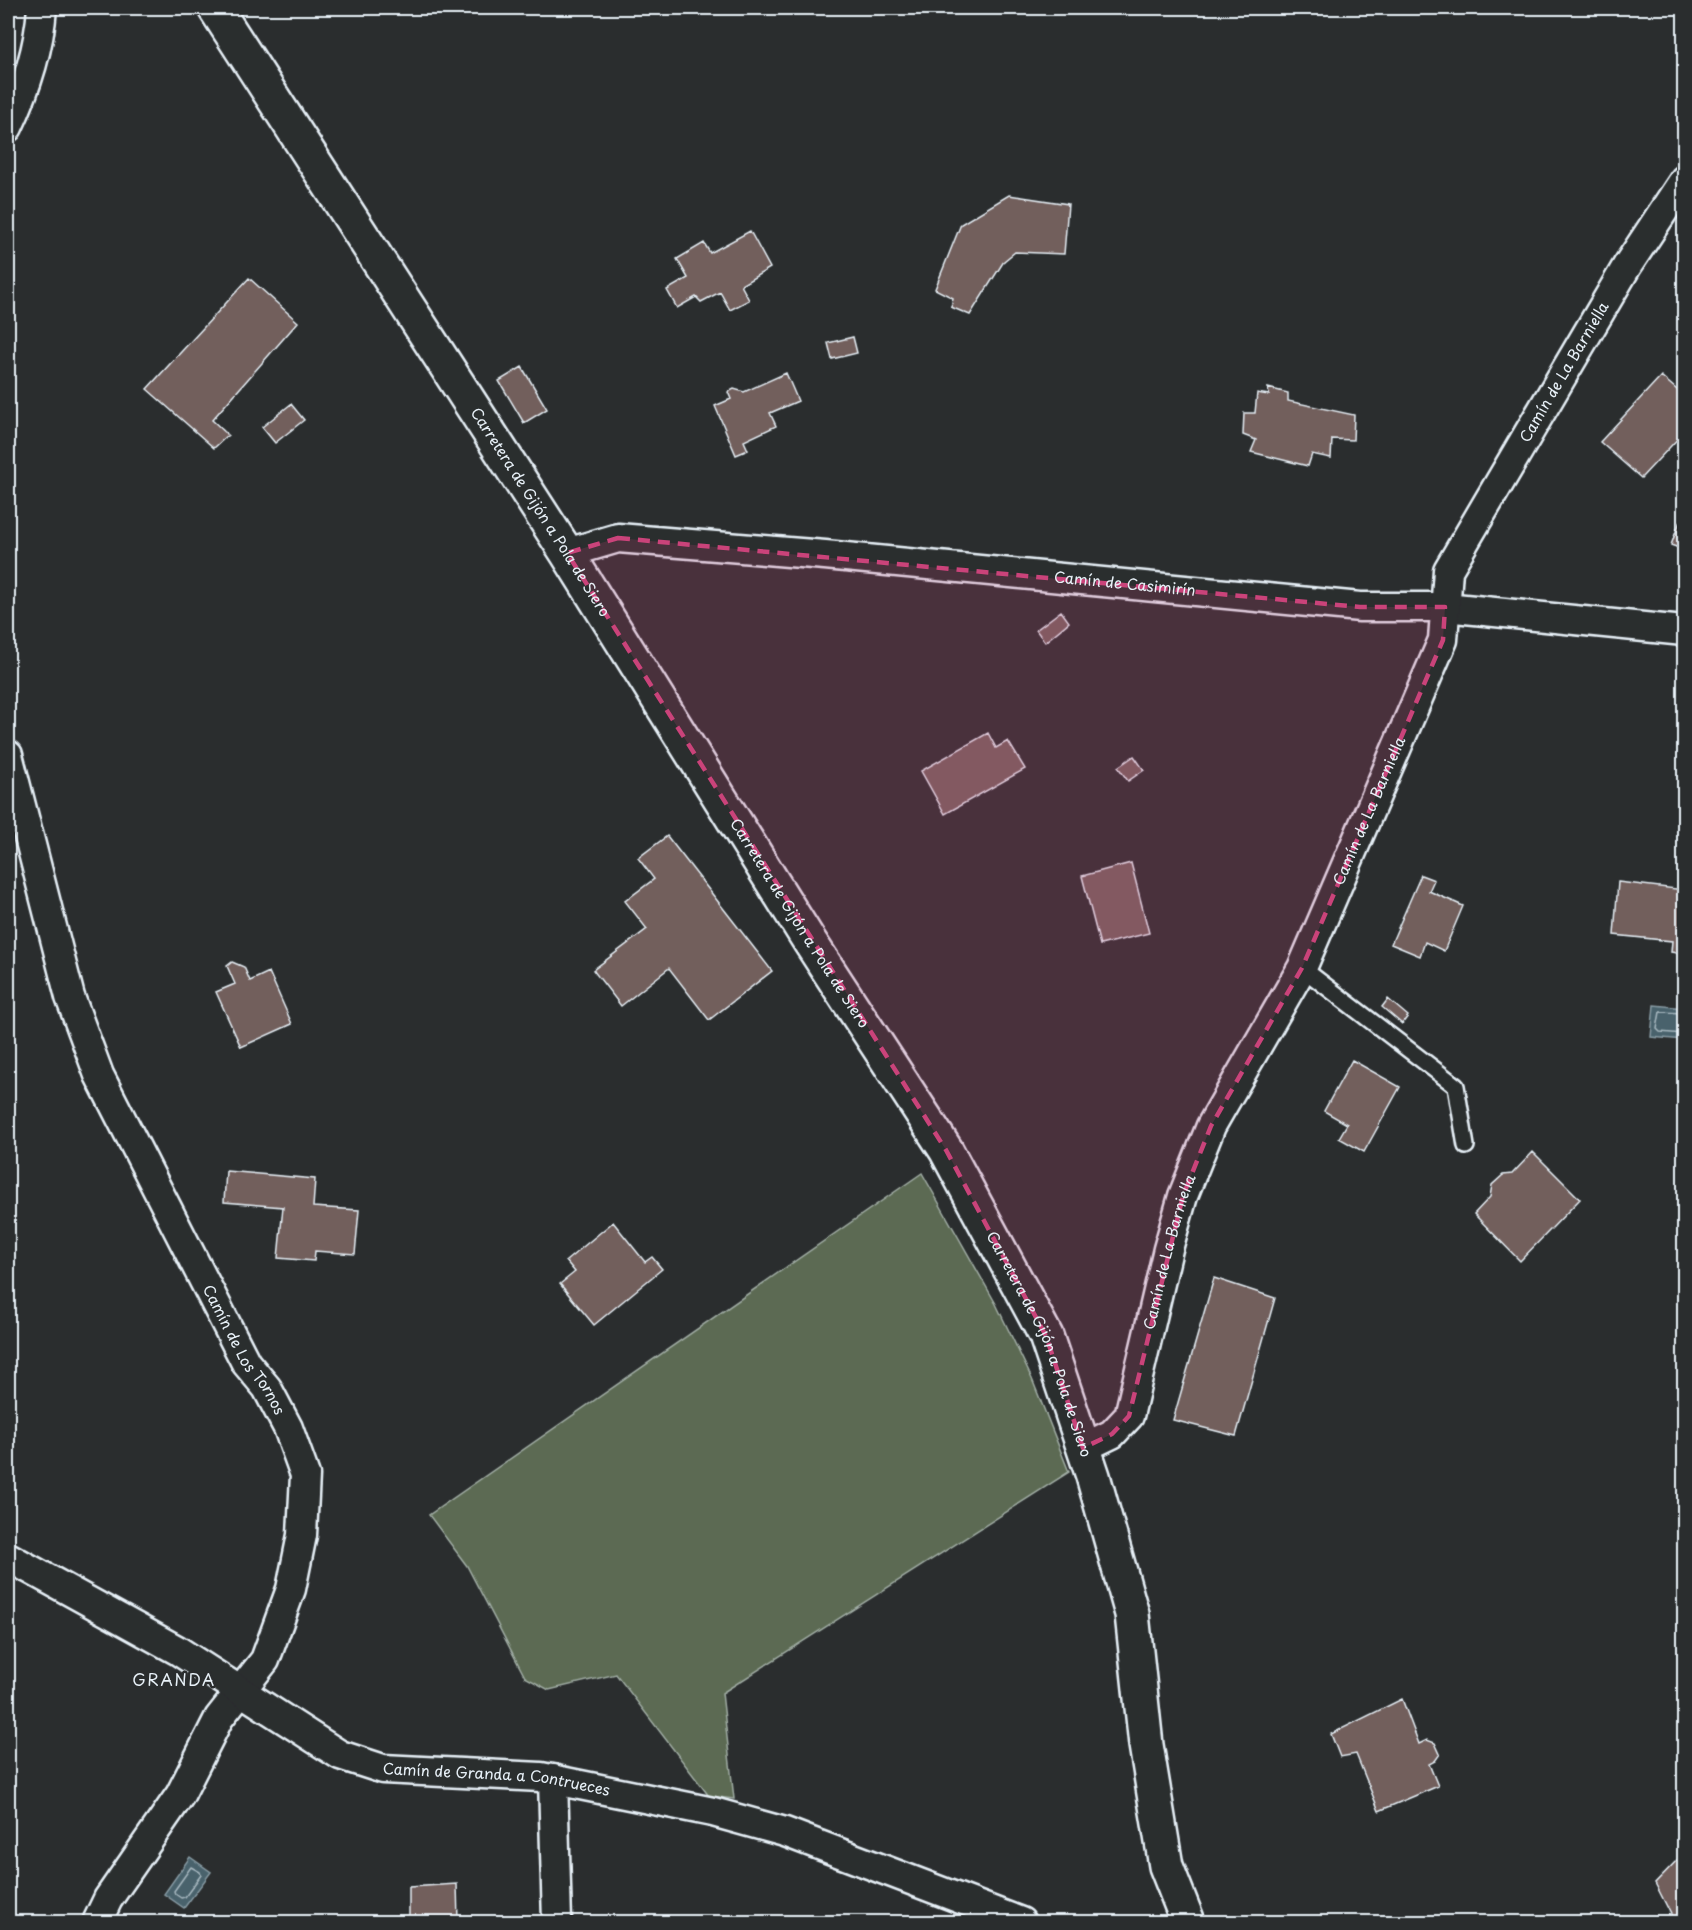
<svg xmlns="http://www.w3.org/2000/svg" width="1692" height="1930" font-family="'Playpen Sans',sans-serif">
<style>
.green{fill:#5c6b53;stroke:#a2aea6;stroke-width:1.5}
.water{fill:#48626c;stroke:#889ba4;stroke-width:1.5}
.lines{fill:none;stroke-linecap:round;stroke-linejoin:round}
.shore{stroke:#a8b8c0;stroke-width:1.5}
.building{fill:#725f5c;stroke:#e8f1f8;stroke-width:1.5}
.service-casing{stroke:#e8f1f8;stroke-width:20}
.minor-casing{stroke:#e8f1f8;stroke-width:33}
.tertiary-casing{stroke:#e8f1f8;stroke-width:38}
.service{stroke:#2a2d2e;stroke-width:15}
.minor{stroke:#2a2d2e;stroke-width:28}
.tertiary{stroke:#2a2d2e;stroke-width:33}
.marked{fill:#ca437a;fill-opacity:0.2;stroke:#ca437a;stroke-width:4.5;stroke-dasharray:12 8;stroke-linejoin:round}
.labels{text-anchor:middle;stroke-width:5;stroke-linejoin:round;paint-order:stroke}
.street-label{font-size:15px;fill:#e8f1f8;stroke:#2a2d2e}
.neighbourhood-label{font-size:16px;letter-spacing:1.5px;fill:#e8f1f8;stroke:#2a2d2e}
</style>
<rect width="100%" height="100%" fill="#2a2d2e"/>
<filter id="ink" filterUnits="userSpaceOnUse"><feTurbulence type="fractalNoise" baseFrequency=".0167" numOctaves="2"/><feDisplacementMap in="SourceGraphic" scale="12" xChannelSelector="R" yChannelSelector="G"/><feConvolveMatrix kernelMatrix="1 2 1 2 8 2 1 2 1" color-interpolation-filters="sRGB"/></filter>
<g filter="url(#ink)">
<path class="green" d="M922,1173l74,131 36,75 37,93 -347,221 12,106 -25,-3 -93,-122 -67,16 -24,-13 -58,-111 -38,-51z"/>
<path class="water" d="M1654,1005l30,3v32l-33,-3z
M190,1857l21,15 -27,36 -20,-14z"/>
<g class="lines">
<path class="shore" d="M1684,1013l-24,-1 -3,17 3,3 24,2
M191,1867l9,5 1,3 -16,22 -4,1 -6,-4 -1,-3z"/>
</g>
<path class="building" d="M1009,195l59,9 -4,50 -49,-2 -11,9 -34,54 -19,-8 2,-9 -18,-9 26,-65z
M750,231l20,37 -29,17 8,15 -19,10 -10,-18 -19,10 -5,-5 -19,11 -10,-18 21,-12 -11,-19 27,-16 6,10z
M249,278l49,44 -86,98 16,15 -14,13 -67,-59z
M853,337l4,16 -25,6 -4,-16z
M522,367l25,42 -23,14 -25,-42z
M786,373l12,28 -28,12 6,13 -32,15 4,9 -12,5 -21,-49 16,-7 -3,-7 6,-3 10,3z
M1661,376l23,20v36l-43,46 -41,-36z
M1268,388l20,5v8l66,14 -1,25 -21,-1 -1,19 -19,-4 -4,12 -57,-14 5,-12 -13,-5 1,-22h11l2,-20 12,2z
M291,404l13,16 -29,23 -13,-16z
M1680,521l4,2v27l-13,-5z
M1061,611l8,11 -24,20 -9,-12z
M988,733l8,15 12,-7 17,28 -80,45 -24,-43z
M1134,756l10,14 -16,11 -10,-14z
M667,836l105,135 -63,49 -40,-52 -48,38 -28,-36 54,-41 -22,-28 29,-22 -16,-21z
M1131,863l18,70 -49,12 -18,-69z
M1421,875l13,5 -5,11 34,15 -19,45 -19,-9 -5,14 -29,-12z
M1618,882l66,8v-8v72l-13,-2 1,-11 -58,-6z
M232,962l12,5 6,14 19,-9 23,52 -51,23 -25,-55 19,-8 -8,-18z
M1388,999l20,17 -6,8 -20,-17z
M1352,1060l48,27 -36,65 -25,-14 8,-14 -23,-13z
M1533,1152l47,47 -60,62 -46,-47 16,-17 2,-12 11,-10 9,-1z
M226,1171l89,8 -2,28 46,3 -4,44 -40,-3 -1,10 -36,-3 5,-51 -59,-5z
M613,1222l32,40 7,-5 10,12 -68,56 -34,-41 15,-12 -9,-11z
M1214,1278l61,20 -39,138 -63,-16z
M1402,1699l17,45 8,-4 8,3 5,11 -5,7 -6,3 9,22 -59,25 -23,-57 -16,3 -9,-23z
M1681,1856l3,6v60h-9l-20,-39z
M457,1884l1,38h-49v-35z"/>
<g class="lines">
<defs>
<path id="service" d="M1302,968l154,118 10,60"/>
<g id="minor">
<path d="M8,127c18,-38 31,-77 34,-119"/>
<path id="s1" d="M567,553l51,-15 207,17 535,52h85l239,24"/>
<path id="s2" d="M8,755l62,242 29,78 147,288 21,25 21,40 17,47 -3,60 -11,54 -26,71 -46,58 -39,77 -72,104 -11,23"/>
<path id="s3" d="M1083,1448l29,-14 17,-18 39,-167 15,-53 28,-70 91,-158 141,-328 5,-70 179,-304 57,-86"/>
<path id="s4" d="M8,1557l169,93 163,105 43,14 158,8 172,35 72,20 236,90"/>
<path d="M553,1779l4,143"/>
</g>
<g id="tertiary">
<path id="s5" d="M215,8l352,545 243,389 136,208 100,186 47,140 39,138 14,131 20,121 22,56"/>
</g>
</defs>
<use href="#service" class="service-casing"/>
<use href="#minor" class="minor-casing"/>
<use href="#tertiary" class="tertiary-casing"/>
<use href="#service" class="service"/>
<use href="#minor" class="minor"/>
<use href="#tertiary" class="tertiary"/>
</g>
</g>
<path class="marked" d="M618,538l742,69h85l-2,33 -141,328 -91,158 -28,70 -54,220 -17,18 -29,14 -37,-112 -100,-186 -379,-597z"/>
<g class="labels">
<g class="street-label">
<text dy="5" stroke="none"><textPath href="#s3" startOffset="1198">Camín de La Barniella</textPath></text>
<text dy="5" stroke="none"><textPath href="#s5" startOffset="600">Carretera de Gijón a Pola de Siero</textPath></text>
<text dy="5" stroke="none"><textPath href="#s1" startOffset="562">Camín de Casimirín</textPath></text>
<text dy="5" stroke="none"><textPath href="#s3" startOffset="712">Camín de La Barniella</textPath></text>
<text dy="5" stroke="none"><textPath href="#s5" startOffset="1086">Carretera de Gijón a Pola de Siero</textPath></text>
<text dy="5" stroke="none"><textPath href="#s3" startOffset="226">Camín de La Barniella</textPath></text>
<text dy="5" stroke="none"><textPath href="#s5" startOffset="1572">Carretera de Gijón a Pola de Siero</textPath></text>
<text dy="5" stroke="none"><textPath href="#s2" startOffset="644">Camín de Los Tornos</textPath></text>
<text dy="5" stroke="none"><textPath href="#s4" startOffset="546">Camín de Granda a Contrueces</textPath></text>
</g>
<g class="neighbourhood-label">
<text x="174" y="1686">GRANDA</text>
</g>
</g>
<rect width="1692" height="1930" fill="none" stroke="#2a2d2e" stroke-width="30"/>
<rect x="15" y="15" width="1662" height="1900" fill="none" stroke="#e8f1f8" stroke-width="2" filter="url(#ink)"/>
</svg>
